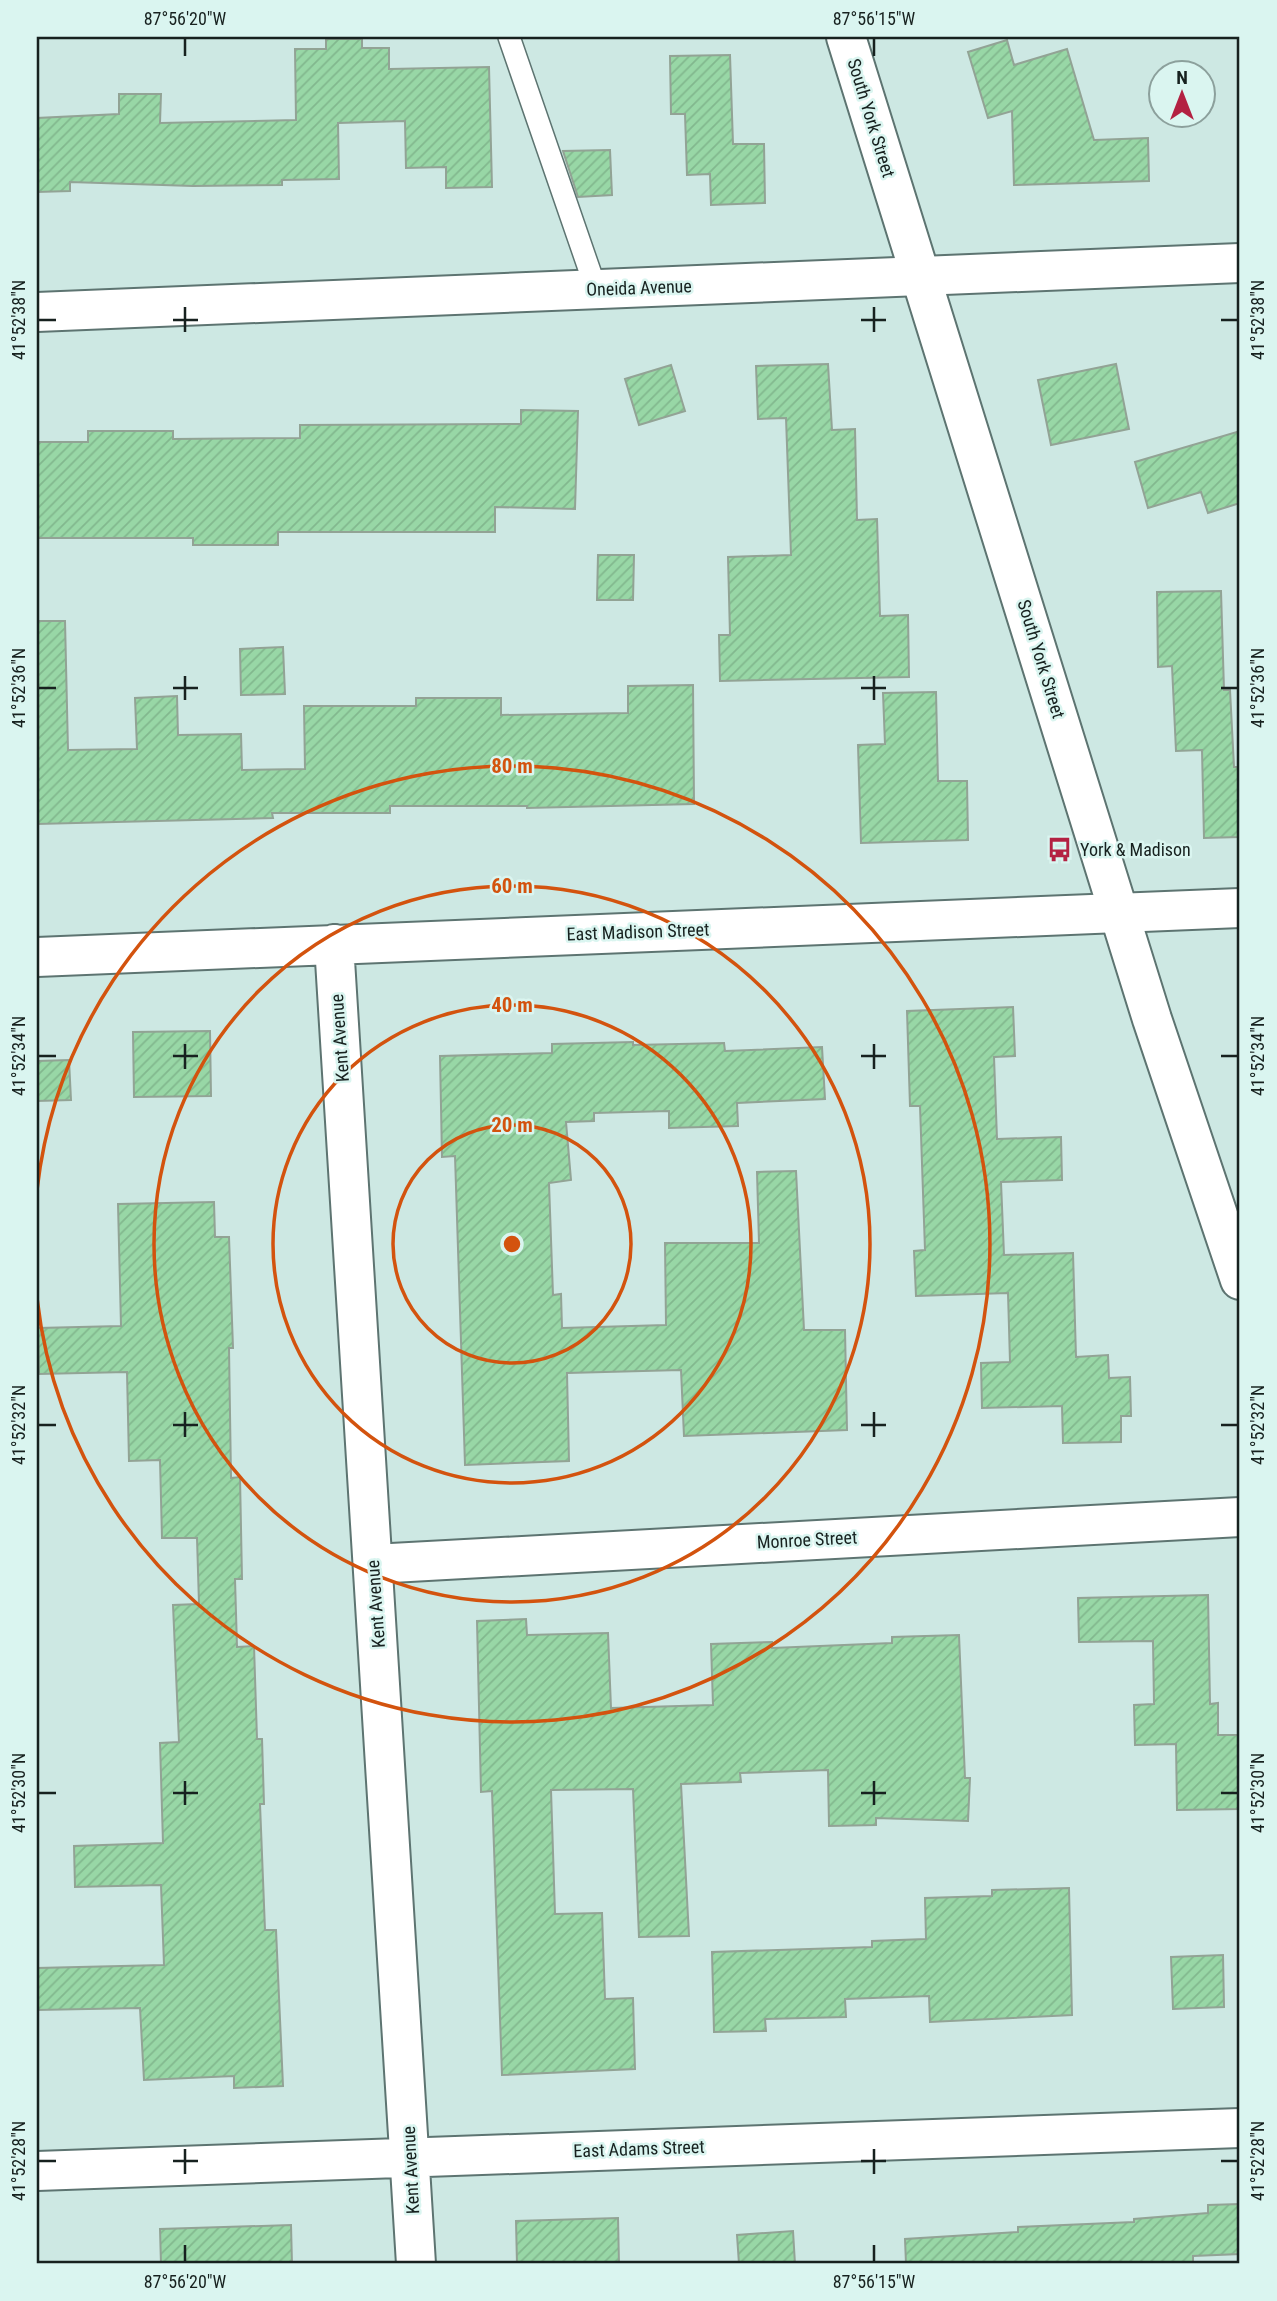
<svg xmlns="http://www.w3.org/2000/svg" width="1277" height="2301" font-family="'Roboto Condensed',sans-serif">
<style>
.building{fill:url(#building-hatch);stroke:#92a395;stroke-width:2}
.lines{fill:none;stroke-linecap:round;stroke-linejoin:round}
.service-casing{stroke:#5d7471;stroke-width:24}
.minor-casing{stroke:#5d7471;stroke-width:42}
.secondary-casing{stroke:#5d7471;stroke-width:42}
.service{stroke:#fff;stroke-width:21}
.minor{stroke:#fff;stroke-width:38}
.secondary{stroke:#fff;stroke-width:38}
.ticks{fill:none;stroke:#17211f;stroke-width:2.5}
.ring{fill:none;stroke:#d3530e;stroke-width:3.5}
.labels{text-anchor:middle;stroke-width:5;stroke-linejoin:round;paint-order:stroke}
.street-label{font-size:18px;fill:#17211f;stroke:#daf5f0}
.poi-label{font-size:18px;fill:#17211f;stroke:#daf5f0;text-anchor:start}
.centre{fill:#d3530e;stroke:#daf5f0;stroke-width:3.5}
.ring-label{font-size:21px;text-anchor:middle;font-weight:bold;fill:#d3530e;stroke:#daf5f0;stroke-width:5;stroke-linejoin:round;paint-order:stroke}
.neatline{fill:none;stroke:#17211f;stroke-width:2.5}
.ticks-label{font-size:18px;text-anchor:middle;fill:#17211f}
</style>
<defs>
<pattern id="building-hatch" width="6" height="6" patternUnits="userSpaceOnUse" patternTransform="scale(1.75)"><rect width="6" height="6" fill="#98d7a6"/><path d="M-1 1l2-2M0 6l6-6M5 7l2-2" fill="none" stroke="#82b88e"/></pattern>
</defs>
<rect width="100%" height="100%" fill="#cde8e3"/>
<path class="building" d="M326,39h36v9h27v21l100,-2 3,120 -46,1v-21l-40,1 -1,-47 -67,2 1,56 -57,1v5l-89,1 -123,-4v9l-33,1v-74l82,-4v-20h42l-1,29 136,-3 -1,-71h31z
M1007,40l7,25 53,-16 27,91 54,-2 1,43 -135,4 -2,-74 -24,7 -20,-66z
M730,55l3,89h31l1,59 -54,2 -1,-31 -23,1 -2,-61h-14l-1,-58z
M610,150l2,45 -34,2 -15,-46z
M828,364l4,66 23,-1 2,91 20,-1 3,97 28,-1 1,62 -189,4 -1,-46h11l-2,-78 63,-2 -5,-137 -28,1 -2,-53z
M1116,364l13,65 -78,16 -13,-65z
M671,365l14,46 -46,14 -14,-46z
M521,410l57,1 -3,98 -80,-2v25h-217v13h-85v-7h-156v-96h51v-11h85v8l127,-1v-13l221,-1z
M1240,431v72l-32,10 -7,-21 -53,16 -13,-46z
M598,555h36l-1,45h-36z
M1221,591l3,99h6l4,77h6v70l-36,1 -2,-88 -26,1 -4,-85 -14,1 -1,-75z
M37,621h28l3,129 69,-1 -2,-51 42,-2 1,39 63,-1 1,36 63,-1 -1,-63h112v-8h85v17l127,-2v-27l65,-1 1,119 -167,4v-2h-137v7h-118l1,5 -236,6z
M283,647l2,47 -44,1 -1,-46z
M936,692l2,89h29l1,59 -107,3 -3,-98 27,-1 -2,-51z
M1013,1007l2,49 -21,1 3,82 64,-2 1,43 -61,2 3,73 69,-2 3,104 32,-2 1,23 21,-1 1,39h-10v26l-58,1 -1,-37 -80,2 -1,-45 29,-1 -2,-69 -92,3 -2,-45 11,-1 -5,-144h-10l-3,-95z
M210,1031l1,65 -77,1 -1,-65z
M633,1042v3l91,-2 1,8 97,-4 3,52 -88,4 1,23 -69,2v-17l-75,2v8l-28,1 5,58 -22,3 4,112 8,-1 1,34 104,-3 -1,-82h94l-2,-71 39,-1 8,159h41l2,100 -163,6 -3,-66 -114,3 2,88 -104,4 -10,-309 -13,1 -2,-101 112,-3v-9z
M69,1060l2,40 -34,1v-40z
M214,1202l1,35h14l4,111h-4l2,130 9,-1 2,102h-7l2,68 17,-1 3,93h5l2,65h-4l5,126h11l7,156 -49,2v-12l-90,4 -4,-72 -103,2v-42l127,-3 -3,-80 -86,2 -1,-41 89,-3 -3,-100 19,-1 -6,-137 26,-1 -2,-66h-35l-2,-78 -31,1 -2,-89 -88,2 -1,-46 83,-2 -3,-122z
M1208,1595l2,109 8,-1v32h22v74l-63,1 -1,-66 -41,1 -1,-40 20,-1 -1,-63 -74,1 -1,-44z
M526,1619l1,16 81,-2 3,75 102,-3 -2,-61 61,-2v6l120,-5v-6l67,-2 6,143h5l-2,43 -92,-3v7l-47,1 -1,-56 -88,3 1,9 -60,2 8,152 -50,1 -6,-148 -82,1 4,124 47,-1 3,86 28,-1 2,71 -133,6 -10,-284 -11,1 -4,-171z
M1069,1888l3,127 -142,7 -1,-26 -84,3 1,18 -81,2 1,12 -52,1 -2,-80 160,-5v-6l54,-2 -1,-41 67,-2v-6z
M1223,1955l1,52 -51,2 -2,-52z
M1240,2204v50l-47,2v8h-287l-1,-25 113,-7v-5l116,-5v-3l74,-6v-8z
M618,2218l1,46h-102l-1,-43z
M291,2225l1,39h-131l-1,-35z
M793,2231l2,33h-56l-2,-29z"/>
<g class="lines">
<defs>
<path id="service" d="M509,37l87,252"/>
<path id="minor" d="M37,312l1203,-49
M334,944l82,1320
M37,957l1203,-49
M373,1564l867,-47
M37,2171l1203,-43"/>
<path id="secondary" d="M846,37l306,982 88,261"/>
</defs>
<use href="#service" class="service-casing"/>
<use href="#minor" class="minor-casing"/>
<use href="#secondary" class="secondary-casing"/>
<use href="#service" class="service"/>
<use href="#minor" class="minor"/>
<use href="#secondary" class="secondary"/>
</g>
<path class="ticks" d="M185,38v18M874,38v18M185,307v25M874,307v25M38,320h18M173,320h25M861,320h25M1221,320h17M185,676v24M874,676v24M38,688h18M173,688h25M861,688h25M1221,688h17M185,1044v25M874,1044v25M38,1056h18M173,1056h25M861,1056h25M1221,1056h17M185,1412v25M874,1412v25M38,1425h18M173,1425h25M861,1425h25M1221,1425h17M185,1781v24M874,1781v24M38,1793h18M173,1793h25M861,1793h25M1221,1793h17M185,2149v25M874,2149v25M38,2161h18M173,2161h25M861,2161h25M1221,2161h17M185,2245v17M874,2245v17"/>
<g class="ring">
<circle cx="512" cy="1244" r="119"/>
<circle cx="512" cy="1244" r="239"/>
<circle cx="512" cy="1244" r="358"/>
<path d="M37 1190A478 478 0 1 1 37 1298"/>
</g>
<defs>
<symbol id="bus-bare" viewBox="-9 -9 18 18"><path d="M-5-6H5V4H4V6H2V4H-2V6H-4V4H-5ZM-3.5-4V0h7V-4ZM-3.5 1.2v1.5H-2V1.2ZM2 1.2v1.5H3.5V1.2Z" fill="#b32142" stroke="#daf5f0" stroke-width="2.5" paint-order="stroke"/></symbol>
</defs>
<g fill-rule="evenodd">
<use href="#bus-bare" x="1042" y="832" width="35" height="35"/>
</g>
<g class="labels">
<g class="street-label">
<text transform="translate(871 118) rotate(73)" y="6">South York Street</text>
<text transform="translate(639 288) rotate(-2)" y="6">Oneida Avenue</text>
<text transform="translate(1041 659) rotate(73)" y="6">South York Street</text>
<text transform="translate(638 932) rotate(-2)" y="6">East Madison Street</text>
<text transform="translate(340 1038) rotate(-94)" y="6">Kent Avenue</text>
<text transform="translate(807 1540) rotate(-3)" y="6">Monroe Street</text>
<text transform="translate(376 1604) rotate(-94)" y="6">Kent Avenue</text>
<text transform="translate(639 2149) rotate(-2)" y="6">East Adams Street</text>
<text transform="translate(411 2170) rotate(-93)" y="6">Kent Avenue</text>
</g>
<g class="poi-label">
<text x="1080" y="856">York &amp; Madison</text>
</g>
</g>
<circle cx="512" cy="1244" r="10" class="centre"/>
<g class="ring-label">
<text x="512" y="773">80 m</text>
<text x="512" y="893">60 m</text>
<text x="512" y="1012">40 m</text>
<text x="512" y="1132">20 m</text>
</g>
<rect width="1277" height="2301" fill="none" stroke="#daf5f0" stroke-width="77"/>
<g transform="translate(1182 94)"><circle r="33" fill="#daf5f0" stroke="#8ca09c" stroke-width="2"/>
<path d="M0-5L12 26L0 18L-12 26Z" fill="#b32142"/>
<text y="-10" font-size="19" font-weight="bold" text-anchor="middle" fill="#17211f">N</text>
</g>
<rect x="38" y="38" width="1200" height="2224" class="neatline"/>
<g class="ticks-label">
<text x="185" y="25">87°56'20"W</text>
<text x="874" y="25">87°56'15"W</text>
<text transform="translate(19 320) rotate(-90)" y="6">41°52'38"N</text>
<text transform="translate(1258 320) rotate(-90)" y="6">41°52'38"N</text>
<text transform="translate(19 688) rotate(-90)" y="6">41°52'36"N</text>
<text transform="translate(1258 688) rotate(-90)" y="6">41°52'36"N</text>
<text transform="translate(19 1056) rotate(-90)" y="6">41°52'34"N</text>
<text transform="translate(1258 1056) rotate(-90)" y="6">41°52'34"N</text>
<text transform="translate(19 1425) rotate(-90)" y="6">41°52'32"N</text>
<text transform="translate(1258 1425) rotate(-90)" y="6">41°52'32"N</text>
<text transform="translate(19 1793) rotate(-90)" y="6">41°52'30"N</text>
<text transform="translate(1258 1793) rotate(-90)" y="6">41°52'30"N</text>
<text transform="translate(19 2161) rotate(-90)" y="6">41°52'28"N</text>
<text transform="translate(1258 2161) rotate(-90)" y="6">41°52'28"N</text>
<text x="185" y="2288">87°56'20"W</text>
<text x="874" y="2288">87°56'15"W</text>
</g>
</svg>
